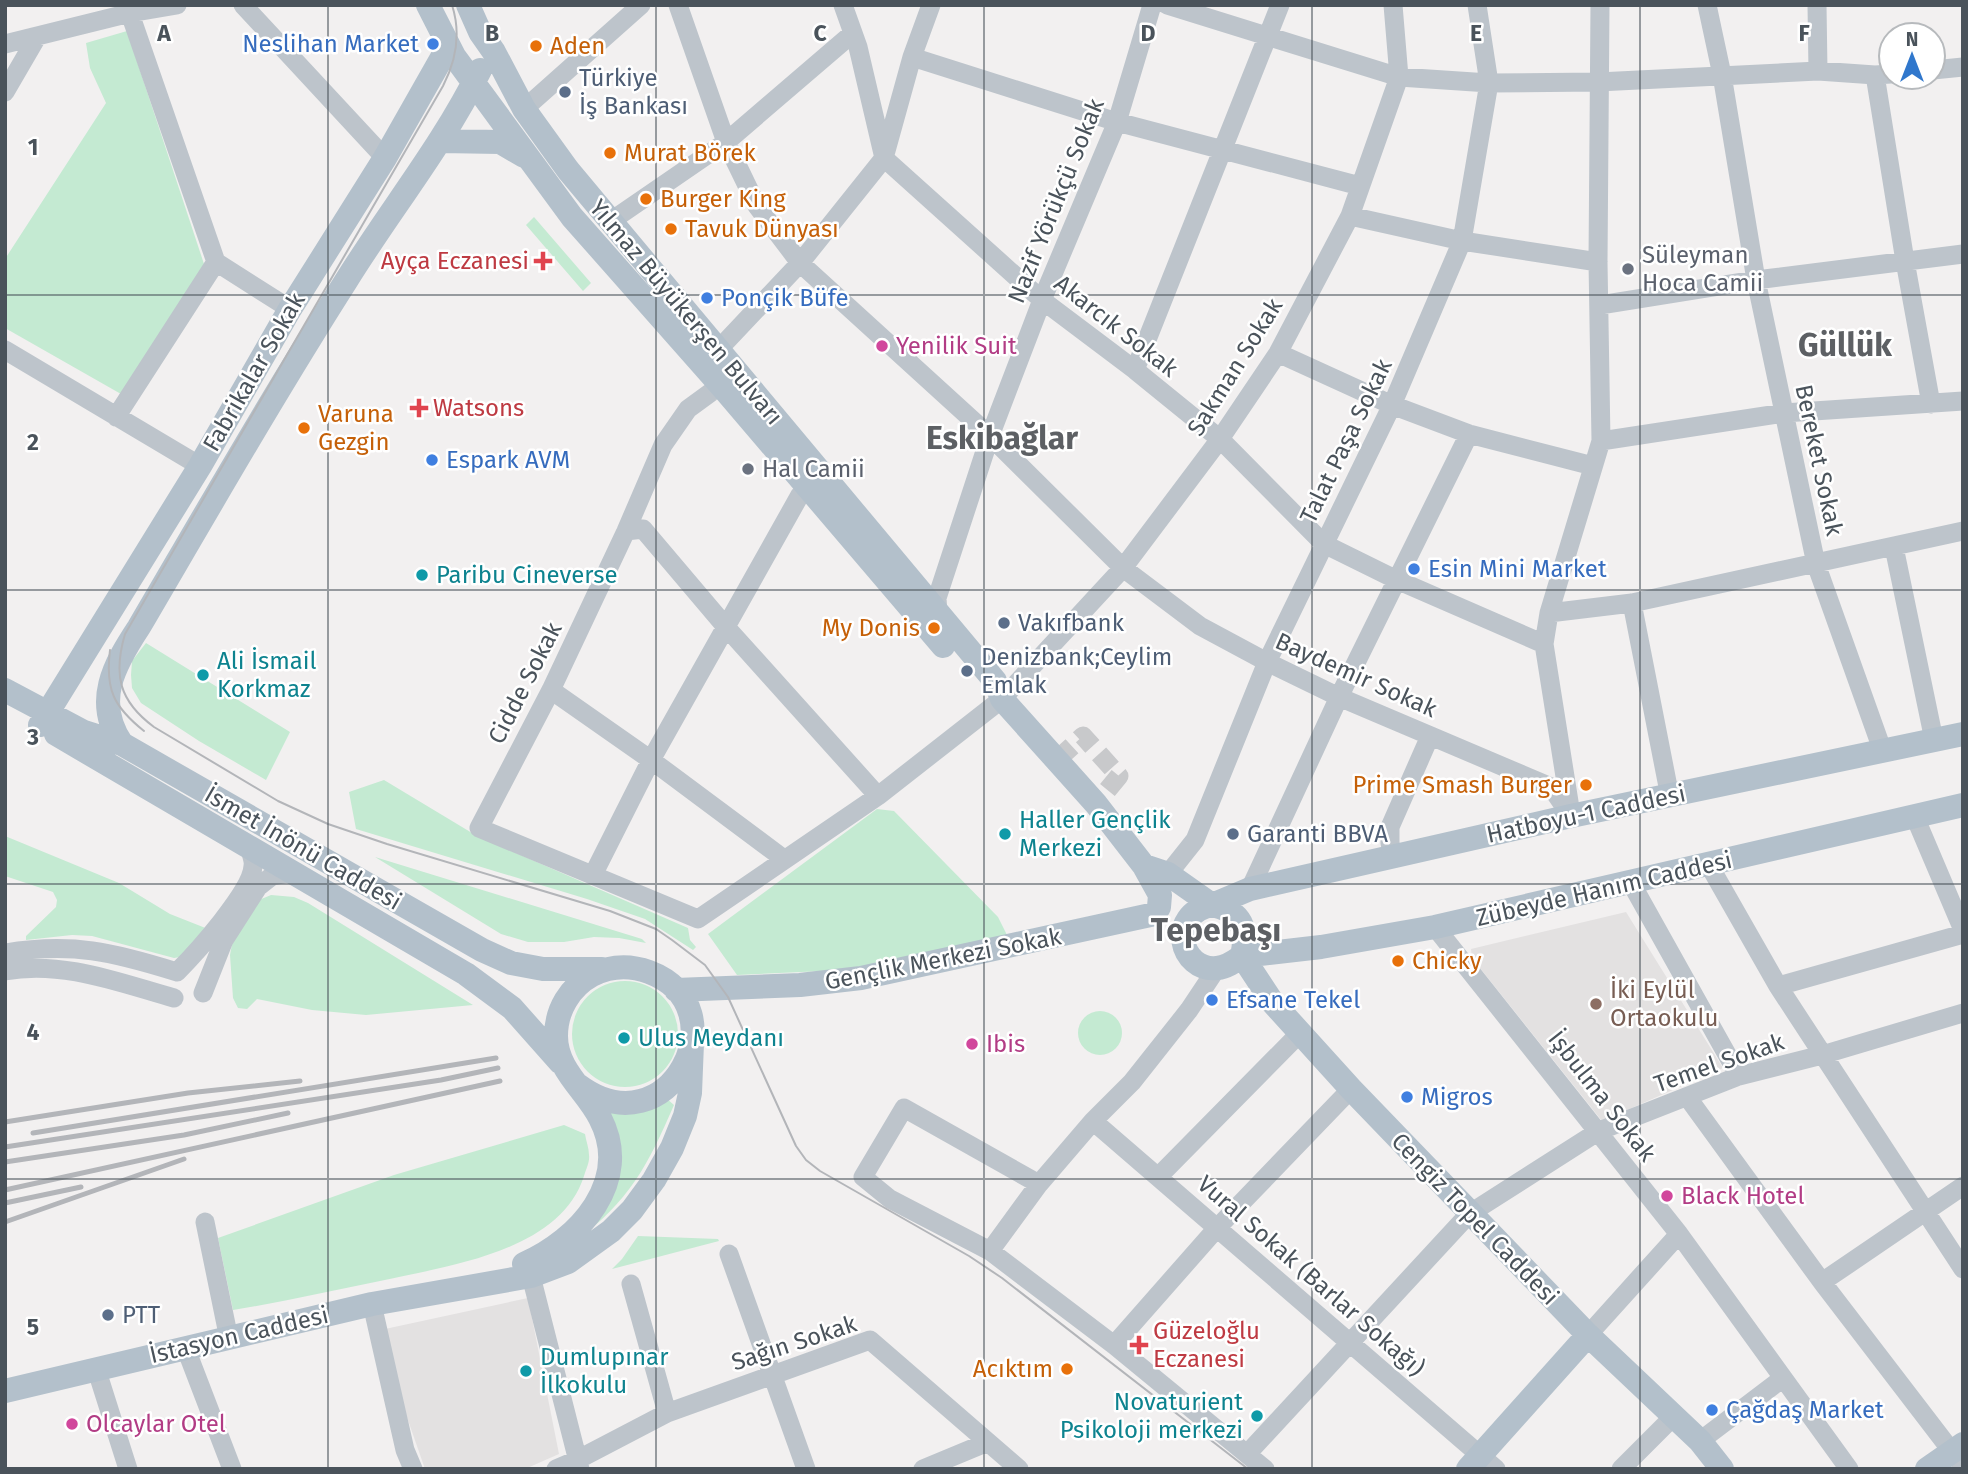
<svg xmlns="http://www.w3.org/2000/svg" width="1968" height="1474" font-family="'Fira Sans',sans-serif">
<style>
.education{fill:#e3e1e1}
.green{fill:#c4ead2}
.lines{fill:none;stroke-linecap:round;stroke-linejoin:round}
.minor-tunnel{stroke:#c8c9cb;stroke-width:19;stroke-dasharray:19 10;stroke-linecap:butt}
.minor{stroke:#bdc4cb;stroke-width:19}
.major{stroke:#b3c0cb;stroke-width:24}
.tram{stroke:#b3b5b9;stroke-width:2}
.rail{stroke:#b3b5b9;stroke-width:5}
.grid{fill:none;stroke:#4a535b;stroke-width:2;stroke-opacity:0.55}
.shop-dot{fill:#3f7fe0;stroke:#fff;stroke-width:2.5}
.food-dot{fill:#e8710a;stroke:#fff;stroke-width:2.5}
.service-dot{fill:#5c6f8a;stroke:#fff;stroke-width:2.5}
.health-dot{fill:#e0444e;stroke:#fff;stroke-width:2.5}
.worship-dot{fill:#6b7280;stroke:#fff;stroke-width:2.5}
.hotel-dot{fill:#d1479c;stroke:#fff;stroke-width:2.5}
.culture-dot{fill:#0f9aa8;stroke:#fff;stroke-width:2.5}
.education-dot{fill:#8d6e63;stroke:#fff;stroke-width:2.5}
.labels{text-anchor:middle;stroke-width:5;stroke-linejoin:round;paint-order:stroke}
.shop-label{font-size:24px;fill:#366cbe;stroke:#fff;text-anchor:start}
.food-label{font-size:24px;fill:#c56008;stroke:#fff;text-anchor:start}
.service-label{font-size:24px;fill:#4e5e75;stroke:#fff;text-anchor:start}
.street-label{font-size:24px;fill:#4a535b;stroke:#fff}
.worship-label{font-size:24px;fill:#5b616d;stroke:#fff;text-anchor:start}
.health-label{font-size:24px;fill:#be3a42;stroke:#fff;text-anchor:start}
.hotel-label{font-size:24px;fill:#b23c85;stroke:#fff;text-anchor:start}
.culture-label{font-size:24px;fill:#0d838f;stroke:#fff;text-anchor:start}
.education-label{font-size:24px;fill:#785e54;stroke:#fff;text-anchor:start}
.district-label{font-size:32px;font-weight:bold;fill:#5d6064;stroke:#fff}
.grid-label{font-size:23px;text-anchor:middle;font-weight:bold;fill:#4a535b;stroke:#fff;stroke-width:5;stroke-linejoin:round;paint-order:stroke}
</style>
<rect width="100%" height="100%" fill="#f2f0f0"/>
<path class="education" d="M1626,912l97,156 -121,53 -130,-163 -1,-9z
M528,1298l31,156 -34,15h-100l-23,-66 -17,-74z"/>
<path class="green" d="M127,31l77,233 -76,134 -123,-70v-69l101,-156 -16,-35 -4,-25z
M534,217l57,66 -8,8 -57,-66z
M146,643l144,89 -24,48 -67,-39 -58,-38 -9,-15 -1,-13 1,-14z
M384,780l93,56 211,92 2,12 6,7 -3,3 -48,-31 -58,-20 -231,-70 -7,-37z
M877,809l17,2 104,106 9,18 -161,35 -109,5 -29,-41z
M5,836l114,47 51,31 38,15 -28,28 -6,1 -82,-22 -20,-1 -46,5v-4l30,-29 1,-7 -4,-8 -48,-16z
M375,857l267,82 4,4 -27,-5 -25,-1 -30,5h-36l-27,-8z
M271,895l23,2 14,6 165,102 -107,10 -54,-5 -55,-11 -10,10 -9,-1 -5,-10 -3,-43 2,-11 27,-44z
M572 1034a53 53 0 1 1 106 0a53 53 0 1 1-106 0Z
M1078 1033a22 22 0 1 1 44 0a22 22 0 1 1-44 0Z
M666,1098l8,7c-27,62 -44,95 -99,137l20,-29 15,-105z
M564,1125l21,9c1,7 4,14 4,21 1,7 -3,14 -5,21 -24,76 -137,90 -204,105 -49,10 -98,21 -147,29l-15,-72 176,-63z
M638,1236l80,3 1,2 -107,28 10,-10z"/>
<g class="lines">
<path class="minor-tunnel" d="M1058,759l25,-23 36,40 -23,28"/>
<path class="minor" d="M127,5l89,257 74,47
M243,5l142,153
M678,5l48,137 31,64 43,57 190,173 133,132 77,58 67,36 72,35 212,90 20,29
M843,5l15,42 26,111 158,142 93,70 85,69 104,105 73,36 147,64
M1167,5l232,72 90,6 109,-1 220,-11 57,4 16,-1
M1600,5l-2,257 3,179
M1707,5l15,70 34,205 60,284 67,188
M1817,5l1,66
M5,44l125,-31 47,-8
M912,57l205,65 243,64
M1933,70l30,-3
M1875,75l30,186 26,143
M5,92l32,-55
M524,109l117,-104
M1350,216l112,25 136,21
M611,221l115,-79 127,-109
M1600,305l156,-25 207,-26
M5,350l195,116
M717,351l83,-88 84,-105 28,-101 19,-52
M1278,353l114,52 77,29 124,32
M1135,370l145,-365
M724,389l-10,1 -26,19 -25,36 -37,86 -75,159 -72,138 219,91 180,-123 124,-97 121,-131 97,-129 58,-86 72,-137 49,-139 -6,-72
M116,417l100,-155
M626,531l17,-2 83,98 152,169
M1894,547l40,193
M1632,603l38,194
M1549,613l83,-10 331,-72
M938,614l-1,-16 53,-162 52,-136 75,-178 35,-117
M551,690l100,70 133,99
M1570,808l-26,-164 5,-31 52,-172 183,-28 179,-12
M1915,817l48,113
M1393,857l-3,-14v-16l40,-91
M1709,865l69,121 185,283
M1168,874l27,-34 72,-178 125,-257 70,-164 27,-158 -12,-78
M593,875l58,-115 149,-265
M1630,881l109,195
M1250,889l89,-192 130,-263
M1435,927l244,307 170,235
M5,953c67,-11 108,-1 172,19 19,-19 75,-81 76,-106 1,-5 -2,-12 -3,-17
M5,971c57,-11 115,12 169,27
M1778,986l185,-52
M203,993l21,-53 34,-53 14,-11 18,-3
M1688,1098l134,184 141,184
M1093,1121l403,348
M1158,1177l142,-144
M1039,1184l-135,-76 -41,69 27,22 100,52 124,94 151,124
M205,1222l24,117
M990,1251l49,-67 54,-63 39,-39 57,-72 28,-42
M729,1254l77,215
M531,1276l49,193
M1822,1282l141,-96
M631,1284l36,129
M372,1304l33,146 8,19
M1588,1335l91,-101
M1114,1345l103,-117 134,-139
M186,1349l46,120
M96,1368l32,101
M1700,1441l83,-63
M1248,1453l221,-239 130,-83 140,-55 83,-21 141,-42
M556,1469l21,-9 90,-47 203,-73 149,129
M923,1469l65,-27
M1621,1469l53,-53"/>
<path class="major" d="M428,5l26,51 118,161 152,172 219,257
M468,5l12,27 14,20 30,57 44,61 427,511 7,18 94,105 48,62 16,29 -1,12 -4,7 -294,64 -61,7 -124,5
M441,141l59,1 24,14
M5,690l79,42 38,12 360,206 29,13 32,6h59
M40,725l160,-259 90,-157 95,-151 63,-111
M56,734l410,240 46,34 48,54
M122,744c-29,-42 -8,-79 17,-117 68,-116 135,-233 207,-346 44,-71 97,-136 134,-211
M1144,866l24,8 44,31 38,-16 321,-73 392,-82
M1212,905c30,6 36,24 30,51 -7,5 -15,11 -25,12 -37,4 -51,-54 -5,-63z
M524,1264c55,-24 109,-83 76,-146 -14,-28 -44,-48 -44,-82 0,-26 14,-49 36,-61 18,-9 38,-10 57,-3 94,35 20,181 -71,113
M5,1391l367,-87 159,-28 37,-14 43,-31 21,-21 22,-30 18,-32 13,-32 5,-23 2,-50
M1468,1469l120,-134
M1722,1469l-22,-28 -112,-106 -237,-246 -78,-86 -31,-47 79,-9 114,-20 528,-122
M1927,1469l36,-25"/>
<path class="tram" d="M452,5c9,28 4,56 -9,81l-318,548c-12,41 -6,67 29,93l124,74 50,23 59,20 223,67 46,18 16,11 33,25 23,32 68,149 10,14 14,11 149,85 33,22 246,191
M110,650c-5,40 4,57 34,81"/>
<path class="rail" d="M5,1122l183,-29 112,-12
M33,1133l463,-75
M5,1147l436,-67 57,-12
M5,1162l179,-27 104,-22
M5,1190l495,-109
M5,1203l76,-16
M5,1222l179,-63"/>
</g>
<path class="grid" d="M328,5v1464M656,5v1464M984,5v1464M1312,5v1464M1640,5v1464M5,295h1958M5,590h1958M5,884h1958M5,1179h1958"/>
<g class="shop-dot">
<circle cx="433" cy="44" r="7"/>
<circle cx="707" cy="298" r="7"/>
<circle cx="432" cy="460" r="7"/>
<circle cx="1414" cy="569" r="7"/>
<circle cx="1212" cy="1000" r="7"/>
<circle cx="1407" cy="1097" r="7"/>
<circle cx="1712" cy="1410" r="7"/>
</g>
<g class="food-dot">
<circle cx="536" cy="46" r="7"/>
<circle cx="610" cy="153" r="7"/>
<circle cx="646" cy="199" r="7"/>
<circle cx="671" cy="229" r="7"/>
<circle cx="304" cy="428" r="7"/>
<circle cx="934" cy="628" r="7"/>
<circle cx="1586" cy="785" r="7"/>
<circle cx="1398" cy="961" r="7"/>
<circle cx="1067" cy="1369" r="7"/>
</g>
<g class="service-dot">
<circle cx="565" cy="92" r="7"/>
<circle cx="1004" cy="623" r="7"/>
<circle cx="967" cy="671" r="7"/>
<circle cx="1233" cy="834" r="7"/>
<circle cx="108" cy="1315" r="7"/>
</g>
<g class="health-dot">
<path d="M539.5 250.5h7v7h7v7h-7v7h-7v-7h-7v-7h7z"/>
<path d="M415.5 397.5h7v7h7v7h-7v7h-7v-7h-7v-7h7z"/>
<path d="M1135.5 1334.5h7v7h7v7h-7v7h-7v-7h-7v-7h7z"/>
</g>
<g class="worship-dot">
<circle cx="1628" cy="269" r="7"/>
<circle cx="748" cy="469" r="7"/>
</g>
<g class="hotel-dot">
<circle cx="882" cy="346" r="7"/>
<circle cx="972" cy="1044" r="7"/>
<circle cx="1667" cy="1196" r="7"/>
<circle cx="72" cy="1424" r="7"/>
</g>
<g class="culture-dot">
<circle cx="422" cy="575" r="7"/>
<circle cx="203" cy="675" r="7"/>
<circle cx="1005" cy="834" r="7"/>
<circle cx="624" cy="1038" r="7"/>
<circle cx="526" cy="1371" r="7"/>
<circle cx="1257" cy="1416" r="7"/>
</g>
<circle class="education-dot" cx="1596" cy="1004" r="7"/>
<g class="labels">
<g class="shop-label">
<text x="419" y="52" text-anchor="end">Neslihan Market</text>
<text x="721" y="306">Ponçik Büfe</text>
<text x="446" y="468">Espark AVM</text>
<text x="1428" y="577">Esin Mini Market</text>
<text x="1226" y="1008">Efsane Tekel</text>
<text x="1421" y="1105">Migros</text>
<text x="1726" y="1418">Çağdaş Market</text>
</g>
<g class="food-label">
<text x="550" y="54">Aden</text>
<text x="624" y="161">Murat Börek</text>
<text x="660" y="207">Burger King</text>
<text x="685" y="237">Tavuk Dünyası</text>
<text x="318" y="422">Varuna<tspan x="318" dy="28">Gezgin</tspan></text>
<text x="920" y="636" text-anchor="end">My Donis</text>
<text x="1572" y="793" text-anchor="end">Prime Smash Burger</text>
<text x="1412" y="969">Chicky</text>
<text x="1053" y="1377" text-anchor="end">Acıktım</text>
</g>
<g class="service-label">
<text x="579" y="86">Türkiye<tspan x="579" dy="28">İş Bankası</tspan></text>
<text x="1018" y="631">Vakıfbank</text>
<text x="981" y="665">Denizbank;Ceylim<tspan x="981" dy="28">Emlak</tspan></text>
<text x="1247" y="842">Garanti BBVA</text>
<text x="122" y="1323">PTT</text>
</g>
<g class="street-label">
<text transform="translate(1056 201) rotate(-68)" y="8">Nazif Yörükçü Sokak</text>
<text transform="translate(686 312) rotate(50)" y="8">Yılmaz Büyükerşen Bulvarı</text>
<text transform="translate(1116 326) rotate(38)" y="8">Akarcık Sokak</text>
<text transform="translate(1235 367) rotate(-58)" y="8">Sakman Sokak</text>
<text transform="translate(254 372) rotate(-60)" y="8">Fabrikalar Sokak</text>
<text transform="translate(1346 441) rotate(-64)" y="8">Talat Paşa Sokak</text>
<text transform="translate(1819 460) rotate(78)" y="8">Bereket Sokak</text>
<text transform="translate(1356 675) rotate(24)" y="8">Baydemir Sokak</text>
<text transform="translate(525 683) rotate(-63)" y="8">Cidde Sokak</text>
<text transform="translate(1586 814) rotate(-12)" y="8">Hatboyu-1 Caddesi</text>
<text transform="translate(303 848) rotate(30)" y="8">İsmet İnönü Caddesi</text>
<text transform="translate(1604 889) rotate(-13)" y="8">Zübeyde Hanım Caddesi</text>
<text transform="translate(943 959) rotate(-11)" y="8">Gençlik Merkezi Sokak</text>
<text transform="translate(1719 1063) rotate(-19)" y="8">Temel Sokak</text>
<text transform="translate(1602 1096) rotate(52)" y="8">İşbulma Sokak</text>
<text transform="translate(1475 1219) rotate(46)" y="8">Cengiz Topel Caddesi</text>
<text transform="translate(1311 1276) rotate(41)" y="8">Vural Sokak (Barlar Sokağı)</text>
<text transform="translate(239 1335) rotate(-13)" y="8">İstasyon Caddesi</text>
<text transform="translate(794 1343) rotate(-18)" y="8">Sağın Sokak</text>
</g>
<g class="worship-label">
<text x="1642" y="263">Süleyman<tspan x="1642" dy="28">Hoca Camii</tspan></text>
<text x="762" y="477">Hal Camii</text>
</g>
<g class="health-label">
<text x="529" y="269" text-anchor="end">Ayça Eczanesi</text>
<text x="433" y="416">Watsons</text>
<text x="1153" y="1339">Güzeloğlu<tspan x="1153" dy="28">Eczanesi</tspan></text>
</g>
<g class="hotel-label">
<text x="896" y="354">Yenilik Suit</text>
<text x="986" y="1052">Ibis</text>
<text x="1681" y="1204">Black Hotel</text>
<text x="86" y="1432">Olcaylar Otel</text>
</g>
<g class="culture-label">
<text x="436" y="583">Paribu Cineverse</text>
<text x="217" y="669">Ali İsmail<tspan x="217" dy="28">Korkmaz</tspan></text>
<text x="1019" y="828">Haller Gençlik<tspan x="1019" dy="28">Merkezi</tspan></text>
<text x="638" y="1046">Ulus Meydanı</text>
<text x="540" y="1365">Dumlupınar<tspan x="540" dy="28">İlkokulu</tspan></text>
<text x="1243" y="1410" text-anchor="end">Novaturient<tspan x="1243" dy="28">Psikoloji merkezi</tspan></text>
</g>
<g class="education-label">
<text x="1610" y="998">İki Eylül<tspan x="1610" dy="28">Ortaokulu</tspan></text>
</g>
<g class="district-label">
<text x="1845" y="356">Güllük</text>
<text x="1002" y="449">Eskibağlar</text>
<text x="1216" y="941">Tepebaşı</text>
</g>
</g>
<g class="grid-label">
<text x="164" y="41">A</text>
<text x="492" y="41">B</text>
<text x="820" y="41">C</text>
<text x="1148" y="41">D</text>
<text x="1476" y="41">E</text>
<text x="1804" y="41">F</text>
<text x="33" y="155">1</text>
<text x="33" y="450">2</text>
<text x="33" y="745">3</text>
<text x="33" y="1040">4</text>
<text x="33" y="1335">5</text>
</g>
<rect width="1968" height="1474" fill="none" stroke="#4a535b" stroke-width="14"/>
<g transform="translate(1912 56)"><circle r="33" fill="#ffffff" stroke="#b7babd" stroke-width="2"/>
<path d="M0-5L12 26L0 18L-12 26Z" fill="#3077cc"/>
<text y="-10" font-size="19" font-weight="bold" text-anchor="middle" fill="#4a535b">N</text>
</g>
</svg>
